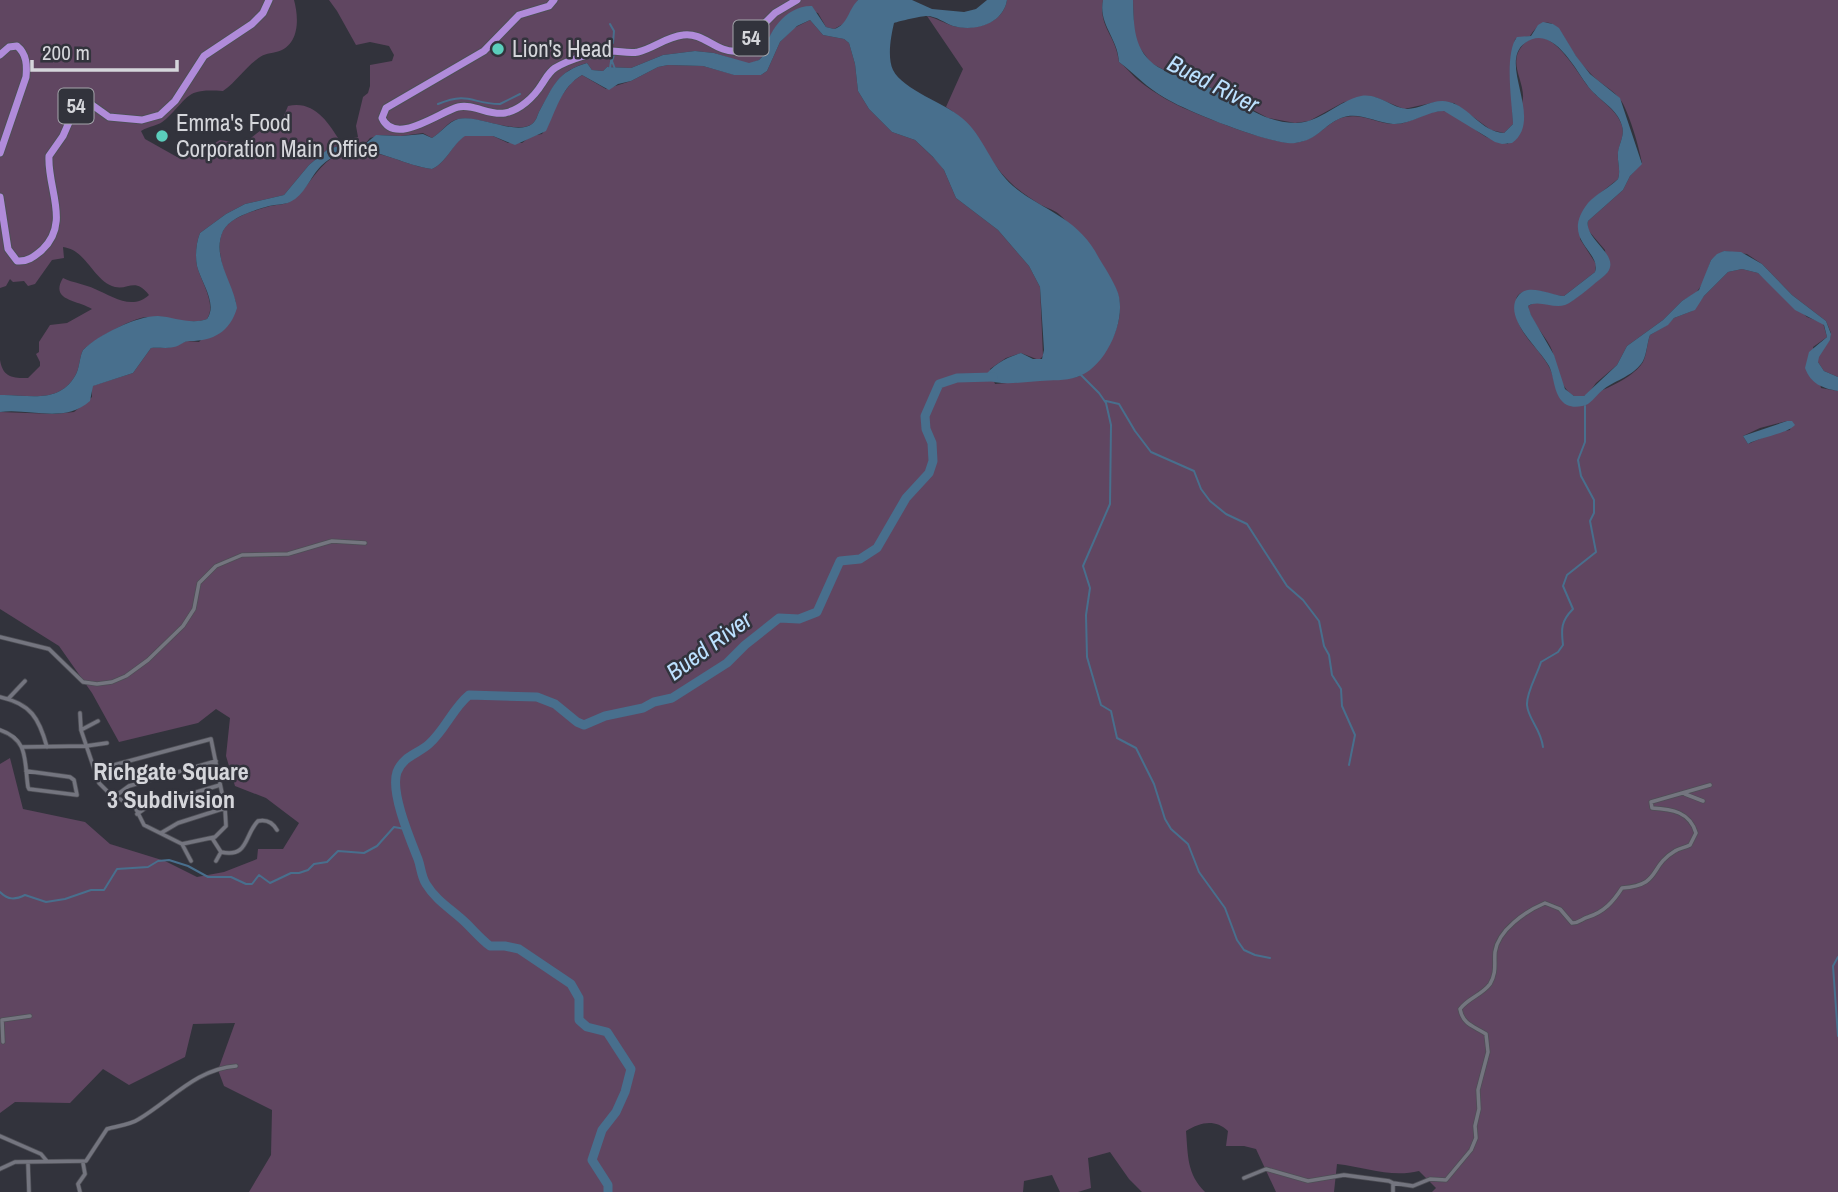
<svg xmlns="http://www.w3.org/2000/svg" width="1838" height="1192" font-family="'Archivo Narrow',sans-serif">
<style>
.green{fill:#604661;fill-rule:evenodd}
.water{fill:#486f8d}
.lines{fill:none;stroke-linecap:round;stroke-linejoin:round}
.stream{stroke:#486f8d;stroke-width:2}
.river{stroke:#486f8d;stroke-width:9}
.street-casing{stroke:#4e4f56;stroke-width:5}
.highway-casing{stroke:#4e4f56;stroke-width:9}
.street{stroke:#74757f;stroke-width:3.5}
.highway{stroke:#b08bda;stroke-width:7}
.poi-dot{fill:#5bcebc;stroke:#32333c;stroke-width:2.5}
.labels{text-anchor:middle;stroke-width:5;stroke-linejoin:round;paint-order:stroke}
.shield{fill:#32333c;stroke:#a4a5ab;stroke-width:2}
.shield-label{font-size:21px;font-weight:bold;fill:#d5d6db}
.poi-label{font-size:23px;fill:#d5d6db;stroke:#32333c;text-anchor:start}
.water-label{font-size:24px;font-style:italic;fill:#bce1ff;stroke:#32333c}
.neighbourhood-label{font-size:24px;font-weight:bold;fill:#d5d6db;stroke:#32333c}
</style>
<rect width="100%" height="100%" fill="#32333c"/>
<path class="green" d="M0,0h294c5,18 6,46 -18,52 -9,2 -13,2 -20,8 -12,9 -20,22 -33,31 -37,-3 -33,5 -57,28 -7,7 -17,7 -25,12l4,8 32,18 23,-5 20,-12 19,3 8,-2 27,-21 7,3 7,-17c26,-6 40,16 52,35l18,-4 -2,-11 7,-29 5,-4 2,-7v-21l22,-4 2,-6 -5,-9 -19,-4 -14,3 -19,-34 -8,-11h529l-13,23 -11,6 -8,-2 -8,-14 -18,-5c-20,12 -32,24 -37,48l-4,4 -10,4 -35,-11 -19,-2 -32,4 -32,13 -24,-1 -4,4 -11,-1 -5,-7c-29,8 -33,23 -47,47 -3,5 -3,10 -8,14 -15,11 -54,-9 -74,-5 -10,2 -17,14 -26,19l-9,-5 -22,3 -20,-1 -11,3 -6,7 -10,-3 -26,7 -19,16 -25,30 -39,9 -19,10 -26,19c-4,10 -5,23 -3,33 4,16 20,38 10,53 -19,7 -41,-3 -61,-2 -16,2 -51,22 -63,33 -4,8 -3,18 -8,26 -17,29 -48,18 -75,19v-35c3,18 13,18 28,18l12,-12v-4l-4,-8 3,-2v-10l11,-17 17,-2 25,-14c-13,-9 -43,-8 -29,-31 10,5 22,6 32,11 17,7 37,22 54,6 -14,-18 -20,-5 -34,-8 -22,-6 -28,-37 -52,-40l1,11 -12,2 -17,24 -7,2 -4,-5 -11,1 -3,-3 -4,7 -6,2z
M1007,0h96c-5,27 13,35 16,62 8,6 12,12 19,18 8,7 18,13 26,18 21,13 108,47 130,45 25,-3 34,-23 51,-26 19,-4 35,8 52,7 16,-1 29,-14 46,-13 15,0 28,17 40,24 7,5 17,6 25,9 4,-12 14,-34 15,-46 1,-18 -15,-35 -1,-52 26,-32 56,30 69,44 11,12 27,21 31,36 3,9 -3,18 -4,27 -1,9 3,17 0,26l-24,19 -14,41 16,25 -1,8 -31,24c-14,0 -29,-10 -43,-3 -4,2 -5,5 -5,9 -4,28 20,42 32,63 8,13 6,28 19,39 21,-8 64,-22 76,-42 4,-8 4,-19 7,-27l17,-10 7,-7 18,-7 12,-15 24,-24 14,-3 16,4 49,44 16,6 4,14 -14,10 8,41 17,3v801h-406l4,-4 -17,-17c-28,7 -54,-4 -82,-7l-3,28h-58l-20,-43 -12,-3h-18l2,-15c-13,-12 -27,-9 -42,0 2,25 1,43 19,61h-63l-13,-13 -19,-27 -22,6 3,30 -13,4h-18l-8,-17 -28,6 -1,11h-774l22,-37 1,-45 -48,-24 -6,-16 17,-47 -42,1 -8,33 -56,28 -26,-16 -33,34 -55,-1 -15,11v-349l10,-6 13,51 62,13 25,22 55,17 32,16 27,-5 33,-13 1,-10h25l16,-26 -33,-25 -31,-12 -9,-30 4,-38 -14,-9 -18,14 -79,19 -27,-49 -33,-47 -59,-37v-197l55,2 19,-2 18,-15v-11l41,-13 18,-25h17l19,-7 12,1 37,-40c-8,-18 -24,-54 -12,-73 8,-12 29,-18 43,-22 8,-3 18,-1 25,-7 21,-15 27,-43 56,-48 30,-5 55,13 84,17 14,-6 20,-24 32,-33h29l15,7h14l9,-7 11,-2 6,-9 8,-22 16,-21 10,-7 24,14 25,-8 27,-14 10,-2 35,1 32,9h26l6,-4 13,-29 14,-14 16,-8 13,15 21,4 5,4 6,21 3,27 11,18 23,23 23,8 22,21 7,9 12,28 42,32 31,36 11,21 3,69 -4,4 -18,-7 -15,5 -16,11 5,15 82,-7c26,-12 52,-56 40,-85 -6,-18 -43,-64 -57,-77 -5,-5 -13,-7 -19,-10 -10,-6 -22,-14 -30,-22 -28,-26 -29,-53 -65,-76l17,-38 -36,-53c9,2 17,7 26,10 22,5 50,-2 54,-26zM1787,421h5l-2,9 -17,3 -25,11 -5,-8 17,-8z
M1133,0h705v377l-14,-6 -6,-9v-5l12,-18 1,-6 -5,-12 -34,-26 -30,-31 -15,-10 -23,-3 -13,9 -8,23 -7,10 -14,8 -19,19 -36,26 -10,19 -21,18 -8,11 -4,2h-10c-17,-10 -16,-34 -24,-50 -7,-13 -20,-26 -22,-40l6,-3 38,-2 35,-28 -2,-23 -17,-20v-9l35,-31 7,-14 12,-13c-3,-16 -12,-47 -20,-61 -8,-13 -23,-18 -32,-29 -6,-6 -12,-13 -17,-21 -12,-19 -23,-46 -43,-16l-15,3 -4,29 2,56 -9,9 -13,-3 -37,-27 -18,-1 -32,7 -29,-12 -31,5 -35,19 -14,2 -27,-5 -54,-29 -48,-18 -15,-8 -14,-19 -3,-13z"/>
<path class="water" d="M858,0h54l20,9 32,3 12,-3 11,-9h20c-4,24 -32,32 -54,26 -8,-3 -17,-10 -26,-10 -6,0 -27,5 -33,7 -3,13 -7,34 -1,47 10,20 52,33 69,48 22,18 29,49 51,68 29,24 61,30 82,65 7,13 18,28 23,42 9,28 -13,75 -41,84 -12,4 -25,3 -37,4 -20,1 -39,6 -57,-3 10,-13 22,-20 38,-25l12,6h9l2,-9 -4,-63 -11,-21 -31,-36 -42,-32 -12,-28 -11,-13 -18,-17 -23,-8 -23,-23 -11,-18 -3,-27 -6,-21 -5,-4 -21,-4 -13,-15 -13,6 -17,16 -13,29 -6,4h-27l-31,-9 -35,-1 -10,2 -27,14 -13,3 -9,6 -27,-15c-21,12 -26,36 -36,56l-31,14 -22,-9h-28c-13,9 -19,27 -33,33 -39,-5 -75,-37 -111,-3 -11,11 -16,29 -31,36 -6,3 -14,2 -21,4 -14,4 -39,11 -46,25 -12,26 11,53 14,77 -7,24 -24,33 -47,33 -7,0 -10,5 -16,6 -8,2 -16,0 -23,1l-18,25 -40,13 -3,15c-26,23 -59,7 -90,11v-17c27,-1 58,10 75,-19 5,-8 4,-18 8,-26 15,-15 53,-34 75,-34 16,1 33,9 49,3 11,-15 -6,-37 -10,-53 -2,-10 -1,-23 3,-33l26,-19 19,-10 39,-9 25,-30 19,-16 26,-7 10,3 12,-10 25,1 22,-2 9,4c9,-5 16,-16 26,-19 20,-5 58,17 74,5 5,-4 5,-9 8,-14 14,-25 17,-38 47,-47l5,7 11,1 4,-4 24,1 32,-13 32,-4 19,2 35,10 10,-3 4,-4c4,-23 23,-51 49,-50l14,21 8,2c14,-4 14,-19 24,-29z
M1103,0h30c1,26 0,51 25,67 17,9 37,13 55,22 27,13 52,35 84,34 24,-1 41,-22 64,-27 18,-3 30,12 46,13 14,0 27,-11 42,-7 20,4 32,30 55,31l9,-9c-1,-22 -9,-70 4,-87l14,-1 7,-11 5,-3 10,2 6,4 17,28 14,18 30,24 22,66 -12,12 -7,14 -35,31c-4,20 38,36 16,55 -9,7 -30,26 -39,29 -12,4 -27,-6 -37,1l3,9 23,40 11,34 9,7h10l33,-31 10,-19 36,-26 19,-19 17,-11 12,-30 6,-6 7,-3 17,1 21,12 30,31 34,26 5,13 -1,6 -11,17 -1,5 6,9 14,6v14c-16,-3 -27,-7 -33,-23l4,-16 18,-15 -3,-12 -29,-15 -37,-37 -16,-4 -14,3 -24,24 -9,14 -21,8 -6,7 -18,10c-3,8 -3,18 -7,26 -8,14 -27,19 -39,28 -6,4 -10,11 -16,15 -6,3 -15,4 -21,1 -14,-8 -12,-27 -18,-39 -9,-17 -47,-48 -31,-70 10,-14 34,0 46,0l31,-24c7,-21 -36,-32 -7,-69 8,-9 21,-15 30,-24 3,-9 -1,-17 0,-27 1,-8 7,-17 4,-26 -4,-16 -20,-24 -31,-36 -14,-16 -37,-68 -66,-47 -28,20 20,76 -13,100l-10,1 -7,-2 -51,-31c-17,0 -34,14 -51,13 -17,-1 -34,-13 -52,-6 -18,7 -22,22 -46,25 -22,3 -109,-32 -130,-45 -18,-10 -30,-24 -46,-36 -1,-24 -21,-38 -16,-62z
M1787,421h5l3,4c-8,9 -35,12 -47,19l-5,-8z"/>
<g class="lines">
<path class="stream" d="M610,24l4,7 -1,12
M614,55l-2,6 3,8
M610,68l2,-13
M438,104c32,-13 33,0 62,0l20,-10
M1081,375l18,18 7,10 5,22 -1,79 -27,62 7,22 -4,27 1,42 14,48 10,6 6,27 19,10 18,36 11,35 6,10 17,15 11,28 26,36 12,32 7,10 11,5 15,3
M1106,401l13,3 16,27 16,21 43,19 7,18 9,12 16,13 21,10 40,62 16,14 16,21 5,25 5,9 3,20 9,14 1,17 13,29 -6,30
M1543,747c-2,-18 -15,-28 -16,-42 -1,-12 10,-30 14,-43l17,-10 5,-7c-2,-16 -2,-24 10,-36l-10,-23 4,-11 29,-23 -6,-31 4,-8v-13l-13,-24 -3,-16 7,-18v-36
M0,892c8,8 15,8 25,3l21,7 19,-3 26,-9h13l13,-21 31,-2 10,-6 11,-1 19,6 20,11h23l15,7h6l7,-9 11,8 21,-10h8l9,-3 6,-6 13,-2 11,-11 26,2 13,-7 17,-19 11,2
M1838,957l-5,9 5,70"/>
<path class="river" d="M608,1192v-7l-16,-25 10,-30 14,-18 9,-20 6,-23 -24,-37 -20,-5 -8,-7v-22l-8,-14 -52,-35 -14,-3h-15c-8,-6 -15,-14 -23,-22 -14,-14 -30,-22 -41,-40 -5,-8 -5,-17 -8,-25 -8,-20 -28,-67 -21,-87 6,-16 21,-18 32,-28 16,-14 24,-36 40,-49l68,2 18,7 22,18 7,3 21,-9 38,-8 11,-6 18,-4 55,-35 18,-18 34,-27 20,1 18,-7 23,-51 20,-2 17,-11 29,-50 23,-25 4,-12 -1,-18 -6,-14 -1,-13 14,-32 18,-6 36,-1"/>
<defs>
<path id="street" d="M0,637l49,12 34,33 14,2 15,-2 14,-6 22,-16 35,-34 11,-17 5,-26 17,-17 26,-11 46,-1 44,-13 33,2
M0,697c31,7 39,21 47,50
M8,699l17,-18
M80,713l1,17 18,53 11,11 25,13 9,18 38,19 33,-7 11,-11 -1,-18 -14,-69 -116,31
M0,730c29,10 24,30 28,57l1,2 48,6 -3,-15 -4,-3 -44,-6
M81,730l17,-9
M22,747l64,-1 21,-3
M1685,794l18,7
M114,797l15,-11 87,-25
M137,814l10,-7 73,-22
M161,833l17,-10 47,-15
M212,838l9,14c28,6 23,-17 37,-31 9,-2 15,2 19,9
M182,844l9,17
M216,861l5,-9
M3,1042l-1,-22 28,-4
M0,1136l41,18 5,6
M28,1163l1,29
M0,1169l15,-7 71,-1 21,-32c10,-3 23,-4 32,-10 32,-19 57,-50 97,-53
M1244,1178l22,-9 42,12 36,-6 45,6 4,2v9
M1393,1183l20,3 17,-7 16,1 25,-30 5,-12 -1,-12 4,-17 -1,-19 10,-38 -2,-18c-12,-8 -23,-9 -26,-25 8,-11 22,-14 30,-25 7,-12 4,-20 5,-32 3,-22 31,-41 50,-49l15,6 12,14c8,0 9,-4 16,-6 16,-5 25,-15 34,-29 40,-3 26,-21 53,-37 4,-3 10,-3 15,-6l6,-12c-6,-21 -24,-24 -44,-25l-1,-6 59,-17
M80,1192l-2,-8 7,-10 -2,-11"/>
<path id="highway" d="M554,0l-5,6 -30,9 -35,36 -98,57 -4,10c13,29 59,-7 76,-11 15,-4 31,9 47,6 15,-3 29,-16 37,-29 4,-6 7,-12 13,-16 15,-9 39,-16 56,-17 9,0 18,3 27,1 16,-4 28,-15 45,-17 21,-3 33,18 54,16l38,-38 22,-13
M0,55l9,-8 8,-1c10,8 10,20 9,31l-26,76
M0,197l8,52 9,12c10,1 17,-4 25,-11 29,-27 5,-62 7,-94l14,-20 13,-30 12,-4 21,15 33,3 18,-5 15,-14 29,-45 48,-32 11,-11 6,-13"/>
</defs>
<use href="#street" class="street-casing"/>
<use href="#highway" class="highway-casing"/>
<use href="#street" class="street"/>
<use href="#highway" class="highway"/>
</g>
<g class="poi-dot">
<circle cx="498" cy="49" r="7"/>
<circle cx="162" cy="136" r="7"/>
</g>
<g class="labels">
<g class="shield">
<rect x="733.5" y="20.5" width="35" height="35" rx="5"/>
<rect x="58.5" y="88.5" width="35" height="35" rx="5"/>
</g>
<g class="shield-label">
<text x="751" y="45">54</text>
<text x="76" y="113">54</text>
</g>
<g class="poi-label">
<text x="512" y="57">Lion's Head</text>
<text x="176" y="131">Emma's Food<tspan x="176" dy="26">Corporation Main Office</tspan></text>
</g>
<g class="water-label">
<text transform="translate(1213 84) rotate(27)" y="8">Bued River</text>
<text transform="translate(709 646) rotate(-36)" y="8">Bued River</text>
</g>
<g class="neighbourhood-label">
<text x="171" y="780">Richgate Square<tspan x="171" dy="28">3 Subdivision</tspan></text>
</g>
</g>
<path d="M32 60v10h145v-10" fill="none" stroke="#d5d6db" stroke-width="3.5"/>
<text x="42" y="60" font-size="21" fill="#d5d6db" stroke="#32333c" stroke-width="5" paint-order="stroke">200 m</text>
</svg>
